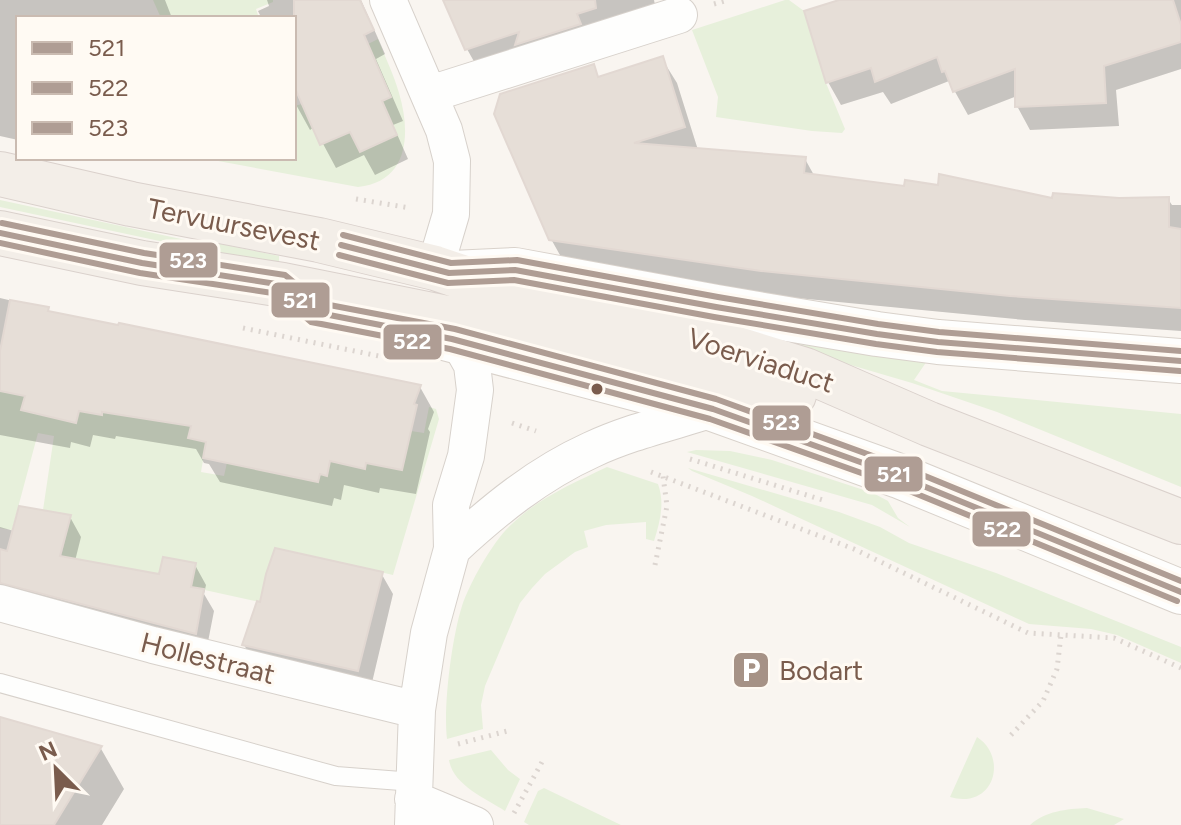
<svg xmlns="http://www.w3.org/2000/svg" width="1181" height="825" font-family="Figtree,sans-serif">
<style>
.green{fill:#e7f0db}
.shadow{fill:#0003}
.building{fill:#e6ded7;stroke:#e2d8d2;stroke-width:2}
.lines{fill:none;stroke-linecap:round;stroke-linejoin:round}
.service-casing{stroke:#d7d1cb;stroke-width:20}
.minor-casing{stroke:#d7d1cb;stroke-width:38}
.secondary-casing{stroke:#d9d2cb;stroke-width:46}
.primary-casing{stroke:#dad1cc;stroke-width:46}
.path{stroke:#dcd5d0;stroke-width:5;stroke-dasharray:2 6;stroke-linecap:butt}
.service{stroke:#fefefd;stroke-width:18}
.minor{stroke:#fefefd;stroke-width:36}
.secondary{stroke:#fefefd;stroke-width:44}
.primary{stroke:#f3eee8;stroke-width:44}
.bus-1-casing{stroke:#fffaf3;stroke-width:12}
.bus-2-casing{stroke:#fffaf3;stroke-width:12}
.bus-3-casing{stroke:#fffaf3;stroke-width:12}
.bus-1{stroke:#af9d94;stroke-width:6}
.bus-2{stroke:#af9d94;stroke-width:6}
.bus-3{stroke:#af9d94;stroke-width:6}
.bus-dot{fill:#7a5c4d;stroke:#fffaf3;stroke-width:3}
.labels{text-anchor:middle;stroke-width:6;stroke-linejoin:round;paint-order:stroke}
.street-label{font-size:28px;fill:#7a5c4d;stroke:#fffaf3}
.poi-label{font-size:28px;fill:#7a5c4d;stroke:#fffaf3;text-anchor:start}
.line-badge{stroke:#fffaf3;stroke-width:3}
.badge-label{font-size:22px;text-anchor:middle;font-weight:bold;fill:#fff}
</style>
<rect width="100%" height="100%" fill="#f9f5f0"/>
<path class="green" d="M153,0h120v2l-17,7 3,9h-98z
M785,0h4l15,11 22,72 19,46 -3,4 -30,-2 -96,-14 2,-20 -26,-67z
M378,39c7,18 16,36 21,54 12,40 10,89 -41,94l-156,-29h92v-52l8,-2 18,41 30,-13 10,20 36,-17 -14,-34 9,-5 -23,-52z
M0,200l209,45 3,-3 67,14v6l-2,4 -277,-59z
M711,324l216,37 -13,19 28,11 239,23v73l-184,-75 -85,-29z
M0,391l25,5 -4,14 54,13 4,-12 23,3v-4l89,15 -3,13 18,4 -5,30 23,4 7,-31 96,30 3,-14 35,8 1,-6 36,7 9,-39 13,2 5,-26 7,2 3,10 -46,156 -47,-11 -86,38 -69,-15 5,-24 -37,11 -101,-4 13,-54 -28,-6 11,-74 -16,-3 -26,97 -12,-2z
M696,450l34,1 42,9 101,33 15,8 10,17 12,9 -38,-22 -185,-53z
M607,467l51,17c7,19 2,38 -4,57l-8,-2v-17l-40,3 -22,6 4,16 -13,5 -30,22 -13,14 -12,15 -35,83 -4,19 2,24 -36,10c-4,-33 5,-102 15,-133 8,-24 32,-67 51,-83 27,-26 61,-40 94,-56z
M688,468l151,44 41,15 29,16 87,30 185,74v16l-64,-28 -26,-6 -62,-5 -277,-128 -60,-25z
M977,737c28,18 20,62 -14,62 -4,0 -9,-1 -13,-2z
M491,750l17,20 12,9 -15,32c-20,-13 -52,-26 -56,-51z
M544,788l77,37h-92l-5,-3 14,-31z
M1087,808l37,11 -10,6h-84c16,-14 36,-16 57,-17z"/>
<path class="shadow" d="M0,0h165l7,18h-154v122l-18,-4z
M267,0h94l24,54 -9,5 27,62 -10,4 15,34 -33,16 -11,-20 -28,13 -22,-41 -4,3 -16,-29v-83h-41l7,-3 -2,-4 11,-5z
M445,0h209l1,5 -174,69 -14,-25z
M845,0h336v69l-65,21 3,36 -89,4 -13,-24v-10l-49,19 -19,-34 -58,23 -8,-12 -42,13 -13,-23z
M662,59l15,24 21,67 107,9 10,18 91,11 148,13 114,-2 4,6h9v126l-156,-11 -249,-24 -211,-32 -14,-25 42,-172 6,11z
M0,298l47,11 3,4 370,74 14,25 -6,17 2,3 -14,62 -36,-6 -1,5 -35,-8 -3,15 -7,-2 -2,8 -112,-24 -11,-18 -5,-1 -8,-14 -80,-13 -1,3 -22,-4 -3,12 -19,-5 -1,6 -70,-13z
M70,517l11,20 -6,24 86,16 34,-12 11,20 -2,9 10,17 -8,41 -206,-48v-77l14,4z
M381,573l12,21 -23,97 -114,-26 -12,-20z
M0,719l100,28 24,42 -22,36h-102z"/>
<path class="building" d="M294,0h66l14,30 -10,5 27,62 -9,4 15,34 -37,17 -10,-20 -30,13 -26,-59z
M443,0h152l1,8 -19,6 4,10 -66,21 4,-13 -54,18z
M839,0h334l8,25v17l-77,24 2,37 -91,4v-38l-62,23 -8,-21 -3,1 -5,-15 -62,25 -4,-14 -45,15 -22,-72z
M663,56l22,71 -51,16 172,14 -2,16 100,13 1,-6 33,5 1,-11 113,24 1,-5 66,5 50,-1v30l12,2v79l-171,-12 -249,-25 -212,-31 -55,-126 6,-20 94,-30 4,13z
M10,300l39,7 -1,4 70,14 1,-2 302,62 -7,19 3,1 -15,65 -36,-7 -1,6 -35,-8 -3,15 -7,-2 -2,8 -115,-24 3,-16 -18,-4 3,-12 -89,-14v3l-23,-4 -3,12 -55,-13 4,-14 -25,-5v-40z
M19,506l52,9 -11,41 99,18 4,-17 33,6 -5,24 13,2 -8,45 -196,-51v-34l7,2z
M275,548l108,24 -25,99 -116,-26 15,-44 3,1 6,-28z
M0,717l102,29 -48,79h-54z"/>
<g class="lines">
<defs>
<path id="service" d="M0,683l336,93 78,6"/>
<path id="minor" d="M388,0l56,130 8,31 -1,53 -16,54
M430,94l249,-79
M452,549c42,-39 86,-75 139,-99 38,-18 82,-28 122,-41
M0,603l153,42 264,65
M413,799l62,26
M413,825l4,-115 12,-77 23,-84 -1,-44 15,-49 9,-66 -3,-25 -9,-16 -11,-10"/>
<path id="secondary" d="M452,273l63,-3 201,37 161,27 61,8 243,19
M433,335l280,74 186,67 282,116"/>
<path id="primary" d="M0,174l131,30 188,36 116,28 71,24 189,44 110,34 124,54 252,98
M0,233l142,30 141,22 363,73 148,37"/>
</defs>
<use href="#service" class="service-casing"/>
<use href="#minor" class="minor-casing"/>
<use href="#secondary" class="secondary-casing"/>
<use href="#primary" class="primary-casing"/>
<path class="path" d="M714,4l14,-4
M356,199l54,9
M243,328l155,32
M512,423l24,8
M690,459l136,42
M651,472l203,77 174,84 86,5 67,30
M655,565l12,-59 -4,-30
M1011,735l32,-34 14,-32 4,-34
M458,744l53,-14
M514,813l28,-51"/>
<use href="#service" class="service"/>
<use href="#minor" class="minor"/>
<use href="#secondary" class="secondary"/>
<use href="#primary" class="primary"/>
<defs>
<path id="bus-1" d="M0,233l142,30 141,22 31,27 138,27 261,70 186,67 282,116
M341,245l108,28 66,-3 201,37 161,27 61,8 243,19"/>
<path id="bus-2" d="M0,243l140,30 139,21 32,28 139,27 260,70 185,66 282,116
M339,255l109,28 66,-3 200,37 162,27 61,8 243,19"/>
<path id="bus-3" d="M2,223l142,30 141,22 34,28 136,26 261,70 187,68 278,114
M343,235l108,28 66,-3 201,37 160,27 61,8 242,19"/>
</defs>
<use href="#bus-1" class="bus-1-casing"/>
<use href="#bus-2" class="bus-2-casing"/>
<use href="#bus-3" class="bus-3-casing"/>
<use href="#bus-1" class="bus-1"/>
<use href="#bus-2" class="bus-2"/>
<use href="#bus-3" class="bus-3"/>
</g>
<defs>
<symbol id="parking-square" viewBox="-11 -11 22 22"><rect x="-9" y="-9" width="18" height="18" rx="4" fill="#a69286" stroke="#fffaf3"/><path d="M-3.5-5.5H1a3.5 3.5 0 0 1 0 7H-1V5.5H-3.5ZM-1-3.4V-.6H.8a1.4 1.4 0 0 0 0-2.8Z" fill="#fff"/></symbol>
</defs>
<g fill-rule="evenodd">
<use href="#parking-square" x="729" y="648" width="44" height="44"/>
</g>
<circle class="bus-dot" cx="597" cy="389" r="7"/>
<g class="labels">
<g class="street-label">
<text transform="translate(234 224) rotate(11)" y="10">Tervuursevest</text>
<text transform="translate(761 360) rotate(18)" y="10">Voerviaduct</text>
<text transform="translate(208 658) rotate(14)" y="10">Hollestraat</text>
</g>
<g class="poi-label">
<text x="779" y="680">Bodart</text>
</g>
</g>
<g class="line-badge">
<rect x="158" y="241" width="61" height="38" rx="8" fill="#af9d94"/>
<rect x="270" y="281" width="61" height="38" rx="8" fill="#af9d94"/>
<rect x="382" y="323" width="61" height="38" rx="8" fill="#af9d94"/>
<rect x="751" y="404" width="61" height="38" rx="8" fill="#af9d94"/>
<rect x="863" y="455" width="61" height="38" rx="8" fill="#af9d94"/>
<rect x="971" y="510" width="61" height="38" rx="8" fill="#af9d94"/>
</g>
<g class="badge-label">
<text x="188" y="268">523</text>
<text x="300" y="308">521</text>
<text x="412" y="349">522</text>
<text x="781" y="430">523</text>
<text x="894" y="482">521</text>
<text x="1002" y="537">522</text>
</g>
<rect x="16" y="16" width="280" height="144" fill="#fffaf3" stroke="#cabbb1" stroke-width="2"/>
<rect x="32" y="42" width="40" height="12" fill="#af9d94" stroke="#cabbb1" stroke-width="2"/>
<text x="88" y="56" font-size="24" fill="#7a5c4d">521</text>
<rect x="32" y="82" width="40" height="12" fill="#af9d94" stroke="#cabbb1" stroke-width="2"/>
<text x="88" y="96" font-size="24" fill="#7a5c4d">522</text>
<rect x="32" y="122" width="40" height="12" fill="#af9d94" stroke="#cabbb1" stroke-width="2"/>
<text x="88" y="136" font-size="24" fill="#7a5c4d">523</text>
<g transform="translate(56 769) rotate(336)" stroke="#fffaf3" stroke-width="6" paint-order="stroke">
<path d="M0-6L14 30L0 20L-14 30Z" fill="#7a5c4d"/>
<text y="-12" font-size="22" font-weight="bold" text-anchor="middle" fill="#7a5c4d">N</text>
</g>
</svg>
